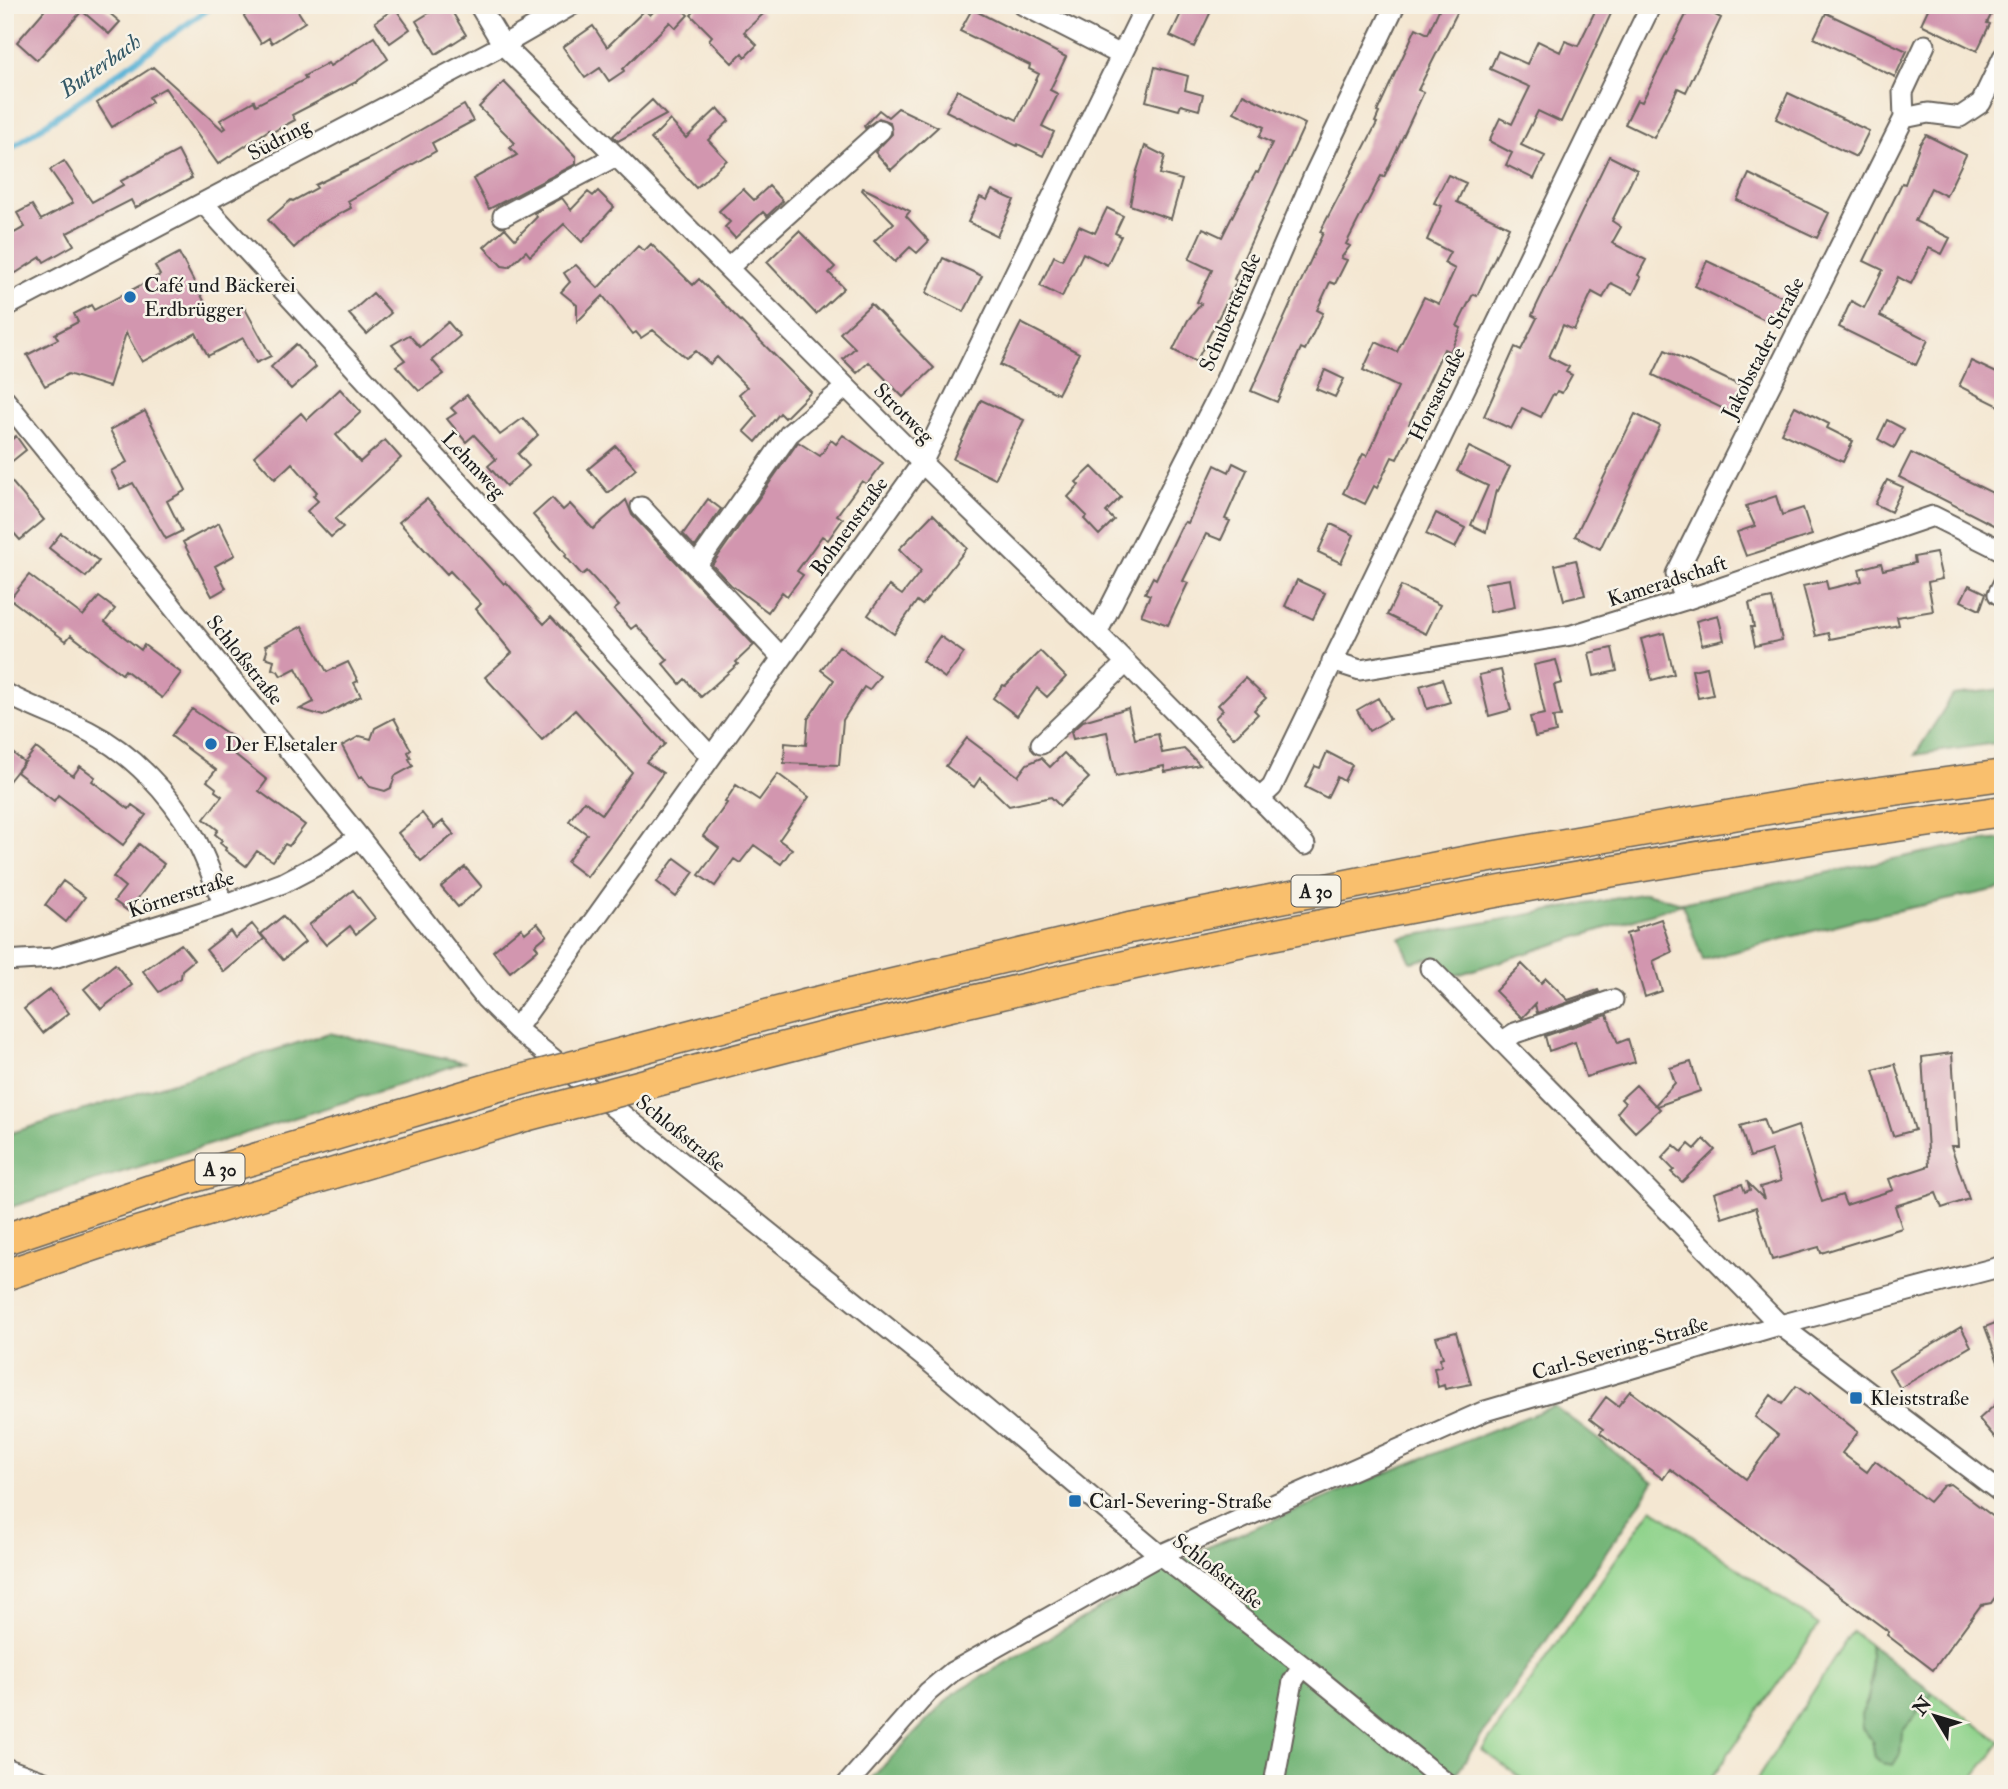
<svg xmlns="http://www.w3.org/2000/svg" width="2008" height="1789" font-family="'IM FELL Double Pica',serif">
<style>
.green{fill:#90d38c;stroke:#567854;stroke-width:2}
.forest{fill:#74b578;stroke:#48684a;stroke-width:2}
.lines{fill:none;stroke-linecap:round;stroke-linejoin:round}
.stream{stroke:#58b2d6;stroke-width:6}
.building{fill:#d296af}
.minor-casing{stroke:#68635c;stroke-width:23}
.highway-casing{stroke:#68635c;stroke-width:33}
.minor{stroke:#fff;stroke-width:19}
.highway{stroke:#f9bf6d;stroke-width:30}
.highway-bridge-casing{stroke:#68635c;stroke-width:33;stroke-linecap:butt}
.highway-bridge{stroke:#f9bf6d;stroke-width:30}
.poi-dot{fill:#1f6fb2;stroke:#f7f3e8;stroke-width:2.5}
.labels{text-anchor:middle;stroke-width:5;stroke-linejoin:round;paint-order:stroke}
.shield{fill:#f7f3e8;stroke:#5e5c59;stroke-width:2}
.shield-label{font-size:19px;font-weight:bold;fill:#1c1c1c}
.street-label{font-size:21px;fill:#1c1c1c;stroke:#f7f3e8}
.poi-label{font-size:21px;fill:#1c1c1c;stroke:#f7f3e8;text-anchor:start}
.water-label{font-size:23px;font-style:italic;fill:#345866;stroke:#f7f3e8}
</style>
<rect width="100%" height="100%" fill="#f7f3e8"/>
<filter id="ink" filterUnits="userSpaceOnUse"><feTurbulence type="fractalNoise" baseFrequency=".0143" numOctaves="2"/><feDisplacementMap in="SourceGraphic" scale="14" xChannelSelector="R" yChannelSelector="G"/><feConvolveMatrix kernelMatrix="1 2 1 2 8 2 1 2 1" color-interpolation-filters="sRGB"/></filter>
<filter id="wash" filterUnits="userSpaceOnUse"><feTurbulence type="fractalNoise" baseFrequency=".00686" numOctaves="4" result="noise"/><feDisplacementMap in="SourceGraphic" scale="28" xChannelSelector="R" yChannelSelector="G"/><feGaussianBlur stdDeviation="1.57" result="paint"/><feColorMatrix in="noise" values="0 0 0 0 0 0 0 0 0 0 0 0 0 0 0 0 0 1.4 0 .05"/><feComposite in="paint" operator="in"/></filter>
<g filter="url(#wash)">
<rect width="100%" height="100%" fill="#f4e7d2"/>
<path class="green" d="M1652,1508l167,117 -112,159h-178l-47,-34z
M1852,1631l17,13c2,25 5,47 -8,70l11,26 3,17 25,-3 2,-22 31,-39 68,49 -33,42h-214z"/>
<path class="forest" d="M2003,689v53l-88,13 38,-60z
M2003,839v49l-140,30 -160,42 -21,-56 -228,72 -20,-19 -23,5 -11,-24 246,-45 36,10 293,-61z
M329,1033l134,29 -58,21 -400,126v-74z
M1554,1406l100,76 -205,302h-583l88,-91 242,-141 195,-81z
M1869,1644l64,49 -31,39 -2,22 -7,11 -11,-2 -7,-6 -3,-17 -10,-12 -1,-14 7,-12 4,-24z"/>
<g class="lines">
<path class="stream" d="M5,153l209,-148"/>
</g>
<g id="blocks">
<path class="building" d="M49,5h51l20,17 -11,12 -27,-23 -45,49 -20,-18z
M261,5h33l11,17 -33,21 -3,-5 -8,5 -17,-27z
M442,5h6l18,30 -30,19 -20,-33z
M654,5h33l-4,5 5,5 -12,13 -6,-6 -47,47 1,2 -15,10 -9,-13 -15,10 -22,-31 30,-21 14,21 38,-37 5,5 7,-7z
M700,5h54l9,9 -19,18 13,13 -12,12 -3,-4 -10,10 -23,-23 3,-4 -21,-21z
M1185,5h29l-20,42 -24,-11z
M1441,5h20l-43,85 6,2 -40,85 -3,-1 -35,68 4,2 -9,12 6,2 -12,24 -5,-2 -13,28 6,3 -18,37 -4,-2 -24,54 -26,-11 72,-158 -3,-1 57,-109 -2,-1 4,-9 -2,-1 39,-84 12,6z
M1598,5h17l-54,117 -23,-11 -17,34 24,11 -11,23 -28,-14 6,-12 -23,-12 11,-23 12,6 18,-37 -40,-18 8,-18 29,13 11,-23 22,11 5,-11 13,5z
M1691,5h5l25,13 -35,74 -8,-4 -24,50 -29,-14 12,-24 5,2z
M1930,5h66l-9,18 3,1 -13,27 -56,-27z
M395,8l15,21 -20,14 -15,-21z
M972,9l94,48 -16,33 8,4 -16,32 12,6 -11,24 -25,-12 -1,2 -71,-35 11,-21 60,30 22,-46 -10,-5 1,-4 -70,-34z
M1826,13l81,38 -12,26 -81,-39z
M374,37l14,22 -32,23 -64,33 3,5 -24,13 -2,-3 -51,34 -53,-76 -16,9 3,5 -40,25 -15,-24 56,-36 70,63 3,-2 -6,-8 34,-19 2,4 50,-26 -2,-3 24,-13 2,3z
M1155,67l33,9 -3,14 18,5 -4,15 -18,-5 -2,5 -33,-9z
M504,82l72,75v7l-87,45 -16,-30 44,-24 -7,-7 5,-5 -36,-36z
M1788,93l81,38 -13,26 -80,-38z
M1243,94l62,30 -71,155 3,2 -41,81 -23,-12 15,-30 13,-16 -4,-2 15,-32 -23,-11 14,-31 19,9 15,-30 19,-35 2,1 14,-30 -13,-6 5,-10 -30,-15z
M652,100l14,15 -48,26 -5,-5z
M464,105l9,16 -41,22 4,8 -88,50 3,7 -34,18 -23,22 -26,-28 23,-20 2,1 24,-13 -2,-3 58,-28z
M718,108l11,13 -21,19 19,20 -31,28 -45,-49 19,-19 16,18z
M898,108l40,19 -47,43 -16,-18 17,-18 -2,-12 -11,-4 -14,10 -1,-2 15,-16 9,7z
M1926,135l40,20 -20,41 -15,-8 -16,33 35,17 -8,16 -13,-6 -18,36 -13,-7 -18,39 48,24 -12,25 -77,-38 12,-26 13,7 19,-38 -19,-9 38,-78 3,1 15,-40z
M1145,146l20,10 -5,18 22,6 -11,39 -41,-14 6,-31z
M178,151l14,27 -57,30 -4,-8 -64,33 7,12 -30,17 -3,-5 -25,16 -11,-4v-31l20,-11 -8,-14 15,-8 9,15 32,-17 -23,-33 14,-9 28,41 31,-17 -2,-4z
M1609,156l28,14 -25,51 9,6 -9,16 34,17 -8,15 3,2 -8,17 -22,-11 -8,15 -11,-6 -18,38 -11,-5 -14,32 20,10 -3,5 6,3 -10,18 -5,-2 -2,4 -2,-1 -12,23 -19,-9 -11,21 -27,-13 31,-69 6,3 16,-32 -5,-3z
M1749,174l80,39 -12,25 -80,-38z
M1448,175l18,8 -9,19 52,25 -32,69 -4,-2 -16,32 4,2 -11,24 -6,-3 -35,75 4,2 -16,33 -5,-2 -15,31 -3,-2 -9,18 -22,-11 20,-39 4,2 31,-69 -35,-17 13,-28 21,10 27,-55 15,7 16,-35 -11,-6 6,-11 -23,-12 15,-34 -8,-3z
M769,186l14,15 -16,15 -4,-4 -28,26 -10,-11 5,-5 -11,-11 24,-22 11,11z
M863,188l47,23 -4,5 23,25 -12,12 -7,-6 -15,15 -21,-21 20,-18 -32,-33z
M992,190l22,10 -17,36 -29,-14 12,-25 7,3z
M598,191l16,16 -32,35 -18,-18 -34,32 -4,-5 -17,16 -7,-1 -18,-19 21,-19 10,11 22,-22 -3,-4 28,-15 9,12 17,-18 5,4z
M1107,208l16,8 -8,17 6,3 -14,29 -24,-12 -21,44 -22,-11 14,-30 8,4 17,-34 16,7z
M799,231l36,36 -6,6 15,15 -28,26 -49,-52z
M651,244l42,41 6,-6 112,113 -26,26 -5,-5 -24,29 -12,-11 13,-15 -18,-22 8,-7 -30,-30 -7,7 -14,-13 -10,7 -33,-28 -12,8 -5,-6 -3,2 -30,-38 -26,26v-17l-16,-13 9,-10 -6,-9 12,-8 22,23 40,-42 6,5z
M179,253l35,67 29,-15 28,51 -15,7 -13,-25 -35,18 -12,-23 -54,29 -16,-29 -17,54 -41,-13 -23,12 -18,-31 31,-16 -3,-5 23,-12 -4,-8 17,-9 3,5 66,-35 -5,-9z
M943,258l39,18 -18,36 -38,-19z
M1707,261l80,38 -12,26 -80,-39z
M373,293l18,20 -24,21 -18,-20z
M871,304l63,64 -31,29 -34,-35 -12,11 -14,-14 12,-11 -15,-15z
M448,322l12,14 -28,24 12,14 -25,17 -23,-25 9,-6 -13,-15 17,-10 11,12z
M1021,323l58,30 -21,41 -58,-29z
M296,344l20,23 -25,22 -20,-22z
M1665,350l80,38 -13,25 -79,-38z
M1971,361l32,15v32l-44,-22z
M1325,370l19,9 -9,18 -19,-8z
M340,389l21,23 -25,23 24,27 25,-22 16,18 -66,61 8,8 -12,10 -24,-26 11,-10 -5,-5 4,-4 -25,-29 -17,16 -21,-23 47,-43 6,7z
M467,395l33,40 23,-17 15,17 -20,19 11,12 -23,20 -18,-20 8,-7 -22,-24 -8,7 -19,-23 9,-6 -5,-5z
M981,400l43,20 -29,59 -42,-20z
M1795,406l34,18 -2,4 26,13 -10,21 -62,-29z
M145,411l41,79 -19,11 15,30 -16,8 -33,-56 -13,6 -9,-18 16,-9 -17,-32z
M1635,414l25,12 -60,123 -25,-13z
M1887,420l17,9 -10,19 -16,-9z
M843,435l40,28 -16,21 -5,-3 -25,34 6,4 -15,21 -6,-4 -25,35 6,4 -16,21 -5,-4 -14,20 -37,-27 -19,-20 86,-123 22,14 11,-16 5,4z
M16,436l10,14 -21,17v-22z
M616,446l20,23 -28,24 -20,-24z
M1469,447l41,20 -12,24 -2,-1 -10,42 -15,-7 17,-39 -31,-15z
M1911,453l92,45v32l-104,-53z
M1233,463l14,7 -22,49 5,2 -9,19 -15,-6 -23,47 5,2 -20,42 -27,-10 9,-20 -5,-2 8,-16 3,2 25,-52 4,-5 3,1 27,-58 14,7z
M1092,467l29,30 -15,15 8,8 -15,15 -15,-16 3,-3 -19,-19 11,-12 -3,-3z
M5,474l39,46 -24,20 -8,-9 -7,6z
M1887,480l16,7 -12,25 -16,-8z
M1776,496l6,19 21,-7 9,27 -66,21 -9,-24 18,-6 -9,-20z
M552,498l11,12 7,-6 23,25 33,-29 6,15 122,130 -18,17 2,2 -37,33 -16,-18 -5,5 -17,-20 5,-4 -32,-35 -5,4 -17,-19 5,-4 -32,-35 -5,4 -17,-19 2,-2 -34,-39z
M427,499l77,85 2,-2 38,42 7,-7 114,127 -19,18 17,11 -76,104 -20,-15 20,-28 -18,-13 15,-20 18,13 30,-42 -57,-62 -33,30 -57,-63 27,-24 -36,-44 5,-5 -31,-33 -3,3 -48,-52z
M708,499l13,10 -26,38 -12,-13z
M1436,513l29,15 -10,20 -29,-14z
M933,514l34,34 -45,57 -5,-4 -23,33 -26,-19 21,-29 13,9 19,-24 -22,-22z
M219,523l16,32 -20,11 11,22 -14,8 -29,-54z
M1331,524l23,11 -13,28 -23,-11z
M61,533l38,28 -13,16 -37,-29z
M1936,553l6,26 -14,3 5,29 -36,6 2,8 -69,14 -2,-6 -12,3 -13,-50 23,-5 2,8 34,-8 -3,-12 22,-6 2,7 32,-7 -1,-6z
M1576,560l9,35 -21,5 -9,-35z
M29,575l54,41 16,-19 16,12 -10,13 36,28 3,-5 37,28 -19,25 -37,-28 -3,4 -51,-39 -5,6 -56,-42z
M1510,579l5,28 -25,5 -5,-29z
M1297,580l28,13 -12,26 -28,-13z
M1969,585l17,8 -6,17 -19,-9z
M1401,586l39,19 -14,29 -39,-19z
M1772,598l10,42 -27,6 -4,-19h3l-5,-24z
M1718,615l6,25 -22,5 -6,-24z
M302,626l25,46 21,-10 10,19 -4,2 7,13 -38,20 -23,-7 14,-7 -18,-34 -15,8 -3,-5 -6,-2 2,-9 -9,-3 2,-6 -2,-5z
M1664,633l10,41 -22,6 -11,-41z
M940,636l24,17 -19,25 -23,-17z
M839,646l41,30 -11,14 -5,-3 -21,33 -4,45 -55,-2 1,-20 21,2 2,-26 26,-39 -13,-10z
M1612,648l5,23 -23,5 -5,-23z
M1040,651l26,26 -19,20 -10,-9 -20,28 -24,-18 10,-13 2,1z
M1556,660l6,23 -8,2 7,31 -8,1 3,15 -21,5 -5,-20 15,-3 -11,-49z
M1707,667l6,28 -15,3 -6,-28z
M1501,670l10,40 -22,6 -10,-41z
M1245,678l21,20 -12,12 4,4 -24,24 -19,-20 8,-8 -5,-5z
M1442,679l8,23 -23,7 -7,-23z
M1378,698l12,21 -21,12 -12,-21z
M1128,708l7,31 23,-5 4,19 22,-4 16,16 -35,7 -1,-6 -48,10 -9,-44 -34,7 -2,-7 12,-11z
M192,709l46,32 -7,10 36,29 -8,11 46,34 -16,21 -4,-2 -12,17 -16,-10 -11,15 -21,-16 1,-2 -6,-5 2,-3 -7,-6 3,-4 -14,-11 18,-23 -7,-5 1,-3 -9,-7 9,-11 -45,-34z
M394,718l17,32 -3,2 3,6 -2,1 4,7 -18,10 -4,12 -6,3 -15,-4 -8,-11 -3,2 -17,-32 18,-10 11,3 4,-11z
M967,738l51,38 9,-12 14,-6 9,9 14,-14 25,25 -29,28 -9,-9 -42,9 -29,-28 -6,9 -28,-21z
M5,747l19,15 -19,24z
M36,748l37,28 7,-10 15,11 -3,4 37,28 3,-4 14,10 -23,30 -65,-50 -4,6 -37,-29z
M1327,752l25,13 -8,16 -7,-4 -10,21 -22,-11 10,-21 5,2z
M778,774l31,23 -30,43 13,9 -11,15 -27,-19 -14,18 -6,-4 -19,27 -16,-11 20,-27 -16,-12 24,-33 -2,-1 11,-17 23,15z
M422,813l12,15 9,-7 11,13 -33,27 -23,-28z
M139,844l25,20 -36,47 -14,-10 11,-14 -12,-10z
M675,858l19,14 -18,25 -19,-15z
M465,867l17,20 -24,20 -17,-20z
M63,881l22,16 -19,25 -21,-17z
M353,890l22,28 -19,16 -6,-8 -24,19 -17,-20z
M283,916l22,26 -22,18 -22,-26z
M1661,919l11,33 -19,9 9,30 -17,6 -19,-63 10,-3 -1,-3z
M537,923l10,12 -12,10 3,4 -28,23 -17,-21 28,-23 4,5z
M252,924l12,15 -40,33 -18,-22 24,-19 5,7z
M181,944l13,16 -12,10 -1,8 -22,14 -16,-21z
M115,964l17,21 -31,24 -17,-20z
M1522,964l19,19 5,-5 22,22 30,-10 1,2 -62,21 -2,-9 -13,14 -27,-27z
M50,989l19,24 -26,20 -19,-24z
M1607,1015l11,28 10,-4 7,23 -49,15 -11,-35 -26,9 -4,-15z
M1952,1053l6,93h-7l18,53 -27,9 -6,-15 -41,13 7,22 -81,25 -2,-6 -47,13 -16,-53 -34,11 -8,-25 28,-9 3,8 5,-2 -2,-7 16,16 -4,-12 21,-6 -10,-31 -21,7 -10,-31 23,-7 6,17 29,-10 24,76 20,-7 4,10 47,-15 -4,-11 40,-13 -7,-109z
M1691,1062l9,29 -43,15 3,3 -25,23 -18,-19 8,-10 -4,-4 15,-14 19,20 20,-22 -5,-15z
M1895,1064l20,66 -22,6 -20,-66z
M1704,1139l11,11 -33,32 -11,-10 3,-2 -12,-12 12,-13 8,7 7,-8 6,5z
M2003,1320v50h-2l-16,-43z
M1961,1327l10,19 -71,42 -11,-18z
M1456,1332l15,52 -26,5 -1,-4 -6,2 -4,-19 7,-1 -1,-9 3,-1 -7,-20z
M1796,1386l13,9 1,-2 48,39 -16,21 25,19 8,-11 54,41 14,-16 7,-2 53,40v62l-12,17 -10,2 -48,65 -46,-35 2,-3 -219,-163 -7,10 -63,-46 3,-4 -13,-10 16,-22 12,9 12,-15 116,88 32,-44 -23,-18 16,-22 11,9z
M1995,1405l8,9v33l-24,-28z"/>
</g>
</g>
<g filter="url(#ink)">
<use href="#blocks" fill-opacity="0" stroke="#68635c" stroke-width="2"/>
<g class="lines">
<defs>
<path id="minor" d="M479,5l24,40 113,111 306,307 175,170 208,212
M1023,5l98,50
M1904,118l-1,-26 22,-47
M204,204l507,553
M503,216l113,-60
M728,268l153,-138
M5,307l498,-262 69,-40
M5,400l354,437 126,161 31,31 410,330 234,196 143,111 144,118
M641,507l141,151
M696,566l93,-132 57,-47
M1998,594l5,-10
M1685,600l-9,-26 228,-456 24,-5 32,4 21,-14 22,-46
M1097,633l126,-247 91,-211 81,-170
M1332,661l28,9 212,-35 113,-35 248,-84 70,35
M5,693c27,15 56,24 83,38 44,22 82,63 106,105 12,21 20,47 30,69
M1041,744l85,-81
M1259,799l13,-12 379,-782
M5,961l49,-3 170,-53 59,-22 40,-21 36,-25
M1430,968l350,357 223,169
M516,1029l406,-566 224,-458
M1503,1041l12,-8 98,-33
M5,1768l45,16
M847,1784l81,-92 24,-20 208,-117 325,-144 295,-86 223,-59
M1274,1784l19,-103 10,-15"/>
<path id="highway" d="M638,1049l170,-45 321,-76 344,-68 335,-58 195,-27
M672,1077c437,-119 882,-204 1331,-266
M5,1239l146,-49 340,-102
M5,1275l105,-35 415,-124"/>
</defs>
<use href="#minor" class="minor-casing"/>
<use href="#highway" class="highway-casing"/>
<use href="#minor" class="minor"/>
<use href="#highway" class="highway"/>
<defs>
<path id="highway-bridge" d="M491,1088l147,-39
M525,1116l147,-39"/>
</defs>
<use href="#highway-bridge" class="highway-bridge-casing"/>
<use href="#highway-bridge" class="highway-bridge"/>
</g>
</g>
<g class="poi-dot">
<circle cx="130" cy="297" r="7"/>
<circle cx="211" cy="744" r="7"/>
<rect x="1849" y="1391" width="14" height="14" rx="3.5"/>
<rect x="1068" y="1494" width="14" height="14" rx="3.5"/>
</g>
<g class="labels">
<g class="shield">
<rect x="1291.5" y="875.5" width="49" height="31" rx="5"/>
<rect x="195.5" y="1153.5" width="49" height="31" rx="5"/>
</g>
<g class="shield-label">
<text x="1316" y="898">A 30</text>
<text x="220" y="1176">A 30</text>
</g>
<g class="street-label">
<text transform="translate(279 139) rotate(-28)" y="7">Südring</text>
<text transform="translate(1230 312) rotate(-67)" y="7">Schubertstraße</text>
<text transform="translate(1763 348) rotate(-63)" y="7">Jakobstader Straße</text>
<text transform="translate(1437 394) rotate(-64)" y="7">Horsastraße</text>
<text transform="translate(904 413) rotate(45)" y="7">Strotweg</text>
<text transform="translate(474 465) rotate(47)" y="7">Lehmweg</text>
<text transform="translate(849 526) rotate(-54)" y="7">Bohnenstraße</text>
<text transform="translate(1667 581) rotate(-18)" y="7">Kameradschaft</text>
<text transform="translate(245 660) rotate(51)" y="7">Schloßstraße</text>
<text transform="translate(181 894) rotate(-18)" y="7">Körnerstraße</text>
<text transform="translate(681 1133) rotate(39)" y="7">Schloßstraße</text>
<text transform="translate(1620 1348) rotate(-16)" y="7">Carl-Severing-Straße</text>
<text transform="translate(1218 1571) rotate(38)" y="7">Schloßstraße</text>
</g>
<g class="poi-label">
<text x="144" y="292">Café und Bäckerei<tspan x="144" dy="24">Erdbrügger</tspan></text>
<text x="225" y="751">Der Elsetaler</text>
<text x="1870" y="1405">Kleiststraße</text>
<text x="1089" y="1508">Carl-Severing-Straße</text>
</g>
<g class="water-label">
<text transform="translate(100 65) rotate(-35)" y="8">Butterbach</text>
</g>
</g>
<rect width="2008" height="1789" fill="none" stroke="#f7f3e8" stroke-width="28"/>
<g transform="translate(1935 1716) rotate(308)" stroke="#f7f3e8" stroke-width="5" paint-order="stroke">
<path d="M0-5L12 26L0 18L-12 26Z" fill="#1c1c1c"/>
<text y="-10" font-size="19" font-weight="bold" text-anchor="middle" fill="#1c1c1c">N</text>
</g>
</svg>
